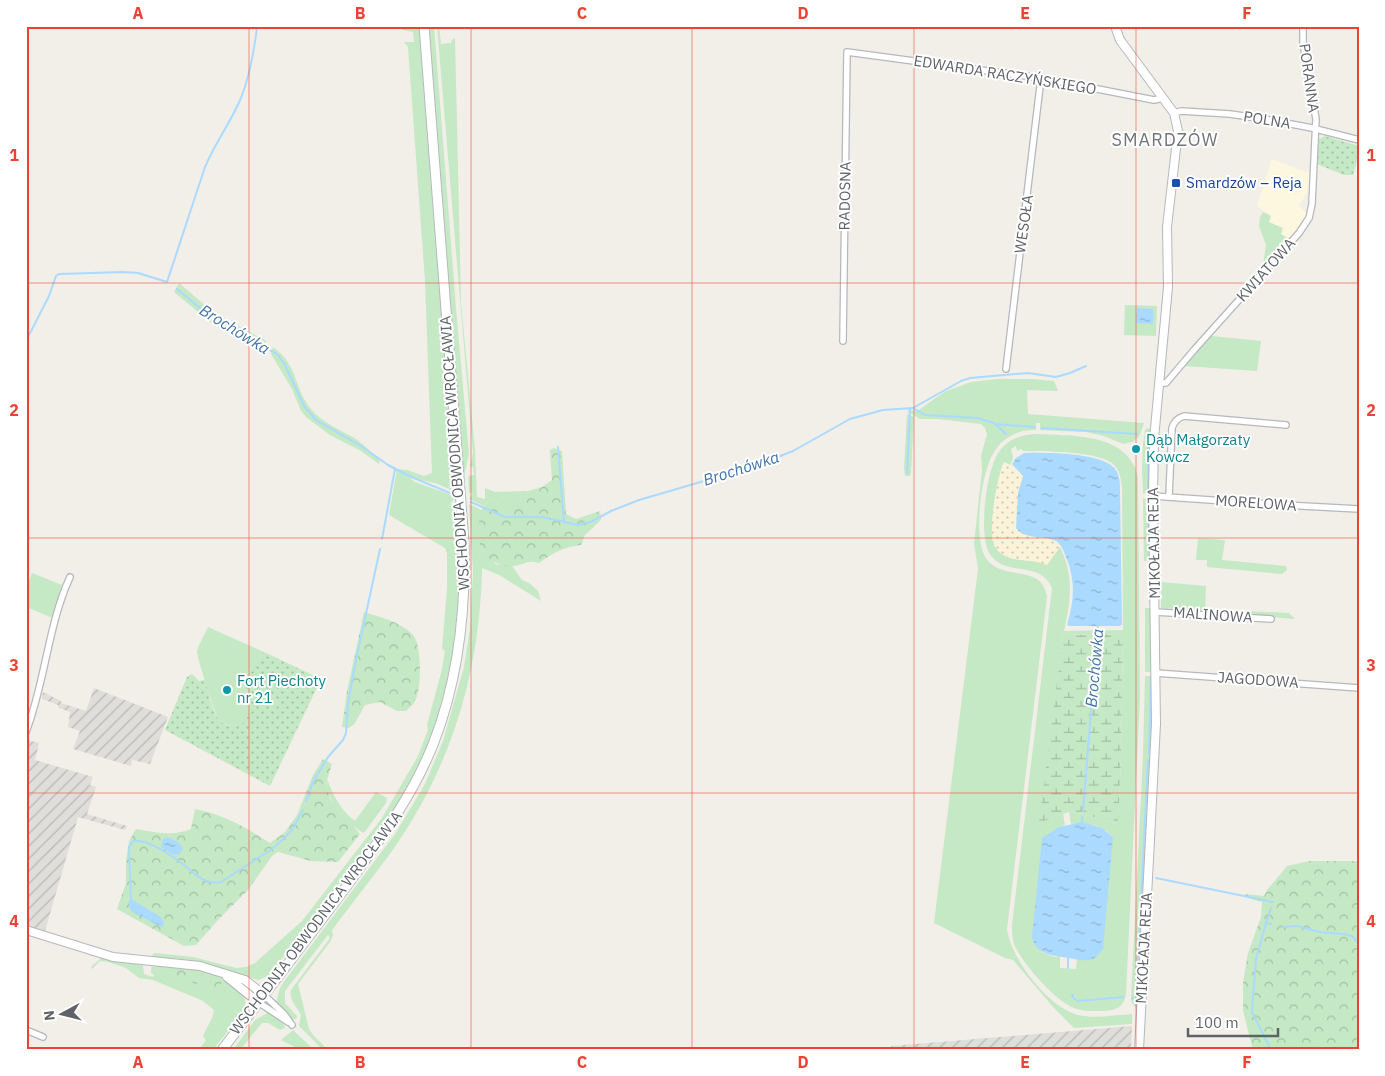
<svg xmlns="http://www.w3.org/2000/svg" width="1385" height="1076" font-family="'IBM Plex Sans',sans-serif">
<style>
.commercial{fill:#fef7e0}
.industrial{fill:url(#industrial-furrows)}
.grass{fill:#c5e8c5;fill-rule:evenodd}
.forest{fill:url(#forest-crowns)}
.wetland{fill:url(#wetland-marsh)}
.sand{fill:url(#sand-dots)}
.park{fill:url(#park-dots)}
.water{fill:url(#water-ripples)}
.lines{fill:none;stroke-linecap:round;stroke-linejoin:round}
.stream{stroke:#aadaff;stroke-width:2}
.minor-casing{stroke:#b5b8bc;stroke-width:8}
.tertiary-casing{stroke:#b5b8bc;stroke-width:10}
.secondary-casing{stroke:#b6babf;stroke-width:11}
.minor{stroke:#fff;stroke-width:5.5}
.tertiary{stroke:#fff;stroke-width:8}
.secondary{stroke:#fff;stroke-width:9}
.grid{fill:none;stroke:#ea4335;stroke-width:1;stroke-opacity:0.55}
.transit-dot{fill:#1a4fb4;stroke:#fff;stroke-width:2}
.culture-dot{fill:#0f9aa8;stroke:#fff;stroke-width:2}
.labels{text-anchor:middle;stroke-width:4;stroke-linejoin:round;paint-order:stroke}
.street-label{font-size:15px;fill:#5f6368;stroke:#fff}
.transit-label{font-size:15px;fill:#164399;stroke:#fff;text-anchor:start}
.culture-label{font-size:15px;fill:#0d838f;stroke:#fff;text-anchor:start}
.water-label{font-size:16px;font-style:italic;fill:#4174aa;stroke:#fff}
.quarter-label{font-size:18px;letter-spacing:1px;fill:#70757a;stroke:#fff}
.neatline{fill:none;stroke:#ea4335;stroke-width:2}
.grid-label{font-size:16px;text-anchor:middle;font-weight:bold;fill:#ea4335}
</style>
<defs>
<pattern id="industrial-furrows" width="10" height="10" patternUnits="userSpaceOnUse" patternTransform="scale(1.25)"><rect width="10" height="10" fill="#e0deda"/><path d="M-1 1l2-2M0 10L10 0M9 11l2-2" fill="none" stroke="#b9b8b5"/></pattern>
<pattern id="forest-crowns" width="20" height="18" patternUnits="userSpaceOnUse" patternTransform="scale(1.25)"><rect width="20" height="18" fill="#c5e8c5"/><path d="M2 6a3 3 0 1 1 6 0M12 15a3 3 0 1 1 6 0" fill="none" stroke="#a3c0a4"/></pattern>
<pattern id="wetland-marsh" width="20" height="14" patternUnits="userSpaceOnUse" patternTransform="scale(1.25)"><rect width="20" height="14" fill="#c5e8c5"/><path d="M1 5h8M5 5V1M11 12h8M15 12V8" fill="none" stroke="#a3c0a4"/></pattern>
<pattern id="sand-dots" width="8" height="8" patternUnits="userSpaceOnUse" patternTransform="scale(1.25)"><rect width="8" height="8" fill="#fbf3d9"/><path d="M2 2h.1M6 6h.1" fill="none" stroke="#cec8b4" stroke-width="1.8" stroke-linecap="round"/></pattern>
<pattern id="park-dots" width="8" height="8" patternUnits="userSpaceOnUse" patternTransform="scale(1.25)"><rect width="8" height="8" fill="#c5e8c5"/><path d="M2 2h.1M6 6h.1" fill="none" stroke="#a3c0a4" stroke-width="1.8" stroke-linecap="round"/></pattern>
<pattern id="water-ripples" width="26" height="14" patternUnits="userSpaceOnUse" patternTransform="scale(1.25)"><rect width="26" height="14" fill="#aadaff"/><path d="M2 4q2-2 4 0t4 0M15 11q2-2 4 0t4 0" fill="none" stroke="#8eb4d2"/></pattern>
</defs>
<rect width="100%" height="100%" fill="#f1efe8"/>
<path class="commercial" d="M1272,159l37,14 -1,19 -9,13 8,9 -8,15 -10,10 -8,-5 1,-6 -13,-6 2,-6 -14,-10z"/>
<path class="industrial" d="M94,688l74,29 -18,47 -18,-4 -1,6 -58,-17 7,-18 -12,-4 2,-15 -11,-4 -1,-3 -16,-6 1,-7 18,9v2l25,8z
M27,740l12,3 -4,17 58,17 -3,8 6,2 -9,27 40,12 -2,4 -47,-13 -33,114 -19,-6z
M1132,1026l-1,24h-240v-4z"/>
<path class="grass" d="M402,26h18l35,443 -2,15 -4,1 4,6 -15,-7 -29,-7 6,5 39,14v3l-4,5h4c1,7 3,13 4,19 3,15 2,30 2,45 1,84 -19,165 -62,237l-129,171 -11,4 -52,-17 -25,-4 -30,-2 3,-4 39,4 43,11 10,-1 9,-4 47,-42 80,-103 36,-62 10,-26 -1,-5 14,-52 4,-22 -3,-2 5,-61v-35l-2,-5 -56,-33 8,-46 10,1 17,6 8,-3 -7,-192 -17,-234 -4,-5h10l-1,-10 -11,-2z
M428,26h6l22,282 13,146 -5,22z
M437,26h2l2,18 10,-1 1,-3 3,-2 6,264 14,148 2,47 8,2v-11l10,4 33,-1 -2,7 -10,9 -26,-8 -6,7 -15,-7 4,-6h-4l-1,-19v2l6,-1 -1,-8 -3,-1 3,-13z
M1263,212l8,4 -2,6 14,6 -2,6 8,5 -26,26 3,-20 -7,-19 1,-9z
M179,283l35,30 52,28 -2,9 -55,-29 -35,-29z
M1125,305l32,1 -1,30 -32,-1z
M1211,336l50,5 -4,30 -73,-5z
M273,347c25,17 21,42 38,62 11,14 30,21 45,30 8,6 16,14 24,20l-1,5 -18,-13 -31,-16 -24,-18 -5,-6 -9,-22 -21,-35z
M998,379h34l22,2 4,10 -31,-1 1,24 116,9 -5,14 -7,5 -9,2 -19,-8 -18,-4 -46,-2v-7h-4v7c-17,-1 -33,7 -42,22 -13,20 -22,89 -7,108 19,22 55,3 60,37l-40,332c4,30 41,78 71,86 17,4 37,0 54,-1v10l-58,4 -20,-20 -41,-48 -8,-2 -71,-35 44,-354 -4,-26 8,-72 -1,-15 6,-22 -2,-6 -4,-4 -43,-5h-18l-13,-8 12,-1 25,-18 27,-10z
M907,414l7,3 -3,55 -1,4h-5l-1,-8z
M1148,428l4,2 -1,61 -8,3 -1,-25 1,-25 2,-14z
M1038,434c30,2 79,-1 95,30 3,4 4,9 5,14l2,218 -14,298c-2,12 -8,16 -21,17 -10,0 -21,1 -31,-3 -18,-6 -53,-46 -60,-64 -2,-6 -2,-13 -2,-19l40,-337c-12,-28 -44,-11 -61,-32 -14,-18 -5,-90 10,-107 9,-11 23,-15 37,-15zM1016,446l1,5 4,-2 2,2c21,0 72,0 89,12 8,6 9,16 10,25l1,142 -59,1c7,-31 10,-55 -4,-84l-13,17c-13,-5 -29,-2 -42,-8 -5,-2 -10,-8 -12,-14 -4,-15 4,-66 11,-80l6,3 3,-7 -2,-9zM1123,634l-2,126 -3,64 -34,-10 -15,-2 2,12c15,-2 32,1 42,13l-33,123 -3,-1 -1,10 -16,-1v-12l-5,1 -14,-5 18,-125 6,-2 -2,-11 -23,8 23,-187z
M1143,498l8,1 -1,62h-6z
M469,504l13,6 13,54 17,2 10,14 7,3 9,8 3,10 -42,-26 -17,-7c-2,103 -30,198 -90,283 -19,26 -40,52 -60,79l1,5 -3,7 -32,42 11,45 5,7 14,14h-5l-24,-24 2,-11c-4,-8 -12,-15 -10,-25l39,-52 -2,-3 -43,56v12l12,13 -1,3h-4l-16,-16 4,-15 3,-5 112,-149 30,-50 18,-43 21,-74 6,-39 3,-56z
M1198,538l27,2 -3,20 64,6 1,4 -5,4 -75,-7v-7h-11z
M32,573l30,12 -9,33 -27,-11v-19z
M1161,582l45,4 -1,23 84,4 6,6 -134,-11z
M1145,608h6l1,64h-7z
M208,627l56,25 -22,27c4,9 8,19 8,29 0,19 -21,24 -32,10 -3,-4 -21,-61 -21,-66 0,-5 9,-20 11,-25z
M1145,676h7l2,45 -17,288 -5,-6 -1,-5 12,-243z
M327,779c6,16 14,32 28,42l21,-29 11,6 -1,5 -22,30c-16,-8 -41,-35 -37,-54z
M101,958l42,7 1,9 9,3 1,-2 -3,-2v-6c6,-1 13,-2 19,-1 20,1 86,13 74,44l-31,40h-14l7,-10 -3,-4 9,-18 2,-8 -11,-9 -50,-21 -14,-2 -13,-10 -18,-6 -8,-1 -8,8 -1,-2z
M269,1012l14,10 2,6 -5,2 -12,-7h-6l-22,27h-7l22,-30z
M293,1030l21,20h-13l-20,-10z"/>
<path class="forest" d="M554,448l8,3 4,63 10,5 24,-8 1,9 -16,15 -4,10c-19,3 -26,7 -42,18 -12,-4 -15,2 -26,3 -14,1 -23,-6 -33,-14l-1,-39 11,-14 26,7 10,-8 2,-7 14,-4 10,-7 -2,-30z
M364,612c16,5 37,10 49,23 9,9 9,57 1,68 -2,3 -6,5 -8,8h-9l-17,-9 -15,3 -10,18 -6,5 -7,-1 5,-36z
M323,759l9,5 -6,19 4,16 30,35 -22,28 -27,-1 -33,-9 -6,4 -24,34 -30,30 -22,25 -12,1 -67,-37 9,-26v-23l3,-19 7,-12c18,3 37,8 55,0l4,-20c28,5 52,19 75,34l15,-11 12,-17 16,-40z
M1310,861h49v189h-106l-10,-39v-28l5,-30 13,-36 1,-15 -18,-5 1,-3 19,2 3,-6 20,-24z
M177,968l34,9 12,5 -9,8 -32,-11 -9,-6v-4z"/>
<path class="wetland" d="M1123,634l-2,126 -3,64 -34,-10 -15,-2 -30,11 24,-188z"/>
<path class="sand" d="M1004,462l8,4 11,10 -5,17 29,46 10,2 4,5 -14,19c-13,-6 -29,-3 -41,-9 -6,-2 -11,-8 -13,-14 -4,-17 4,-64 11,-80z"/>
<path class="park" d="M1325,136l34,10v8l-6,21h-9l-27,-11 2,-25z
M264,652l57,27 -51,107 -105,-56 22,-53 5,-3 7,7 6,-1c3,10 7,29 12,37 11,16 32,10 33,-9 1,-10 -5,-20 -8,-29z"/>
<path class="water" d="M1137,308l16,1v15l-17,-1z
M1024,453c20,-1 74,0 88,13 8,6 8,16 8,25l2,134 -3,1h-49l-3,-1c7,-24 9,-44 -1,-68 -2,-6 -5,-13 -10,-16 -12,-6 -32,-1 -40,-13l2,-35 5,-17 -11,-12 4,-6z
M1082,822l20,6 11,9 -10,112c-4,5 -7,10 -14,11 -7,1 -14,-1 -20,-2 -16,-3 -32,-2 -37,-21l10,-99 17,-11z
M167,837l11,5 5,6 -4,7 -7,-1 -11,-7 2,-8z
M131,899l30,18 3,6 -1,3 -2,1 -30,-16 -3,-9z"/>
<g class="lines">
<path class="stream" d="M177,289l35,29 65,36 7,9 20,43 12,14 45,26 27,19 19,10 45,19
M26,341l23,-45 7,-20 3,-2 64,-2 15,1 29,9 38,-115c10,-24 26,-45 36,-69 9,-23 13,-46 16,-71
M913,408l48,-27 9,-3 58,-5 28,4 14,-4 16,-7
M995,424l40,3
M1042,428l95,6
M558,447l6,76
M907,473l3,-64
M1148,493l1,-58
M1148,499l2,61
M471,502l34,15h37l36,8 13,-3 20,-11 28,-11 113,-33 41,-16 57,-32 33,-9 30,-2 12,7 52,3 17,5 12,11
M382,539l13,-70
M1150,566v36
M1151,609v60
M1149,754l2,-77
M306,801l8,-21 14,-23 15,-17 3,-7 2,-30 8,-43 24,-111
M1083,811l15,-187
M1082,824v-7
M1156,878l117,24
M131,902l-2,-55 4,-6c16,-2 37,14 50,23 12,10 21,21 38,18l51,-33 8,-7 12,-12 11,-20
M1271,908l-5,15 5,1
M1266,923l-10,36 -4,53 19,38
M1283,927l14,-1 23,6 24,2 8,2 7,8
M1068,955v13
M1072,994l1,4 5,3 45,-4
M1132,998l3,2 1,4
M1136,1001l12,-241"/>
<defs>
<path id="minor" d="M1174,113l7,-2 49,3 40,6 42,8 47,12
M843,341l4,-289 194,26 113,22 9,-2
M1006,369l35,-291
M1159,383h7l28,-33 105,-117 10,-15 3,-14 4,-85 -13,-76v-15
M1153,496l131,9 75,4
M1169,496l3,-68c2,-7 6,-10 12,-12l102,9
M1155,612l116,7
M1156,673l203,15
M26,732c19,-49 22,-107 44,-155
M264,995l20,19 8,11
M258,1002l30,20
M26,1030l17,7"/>
<path id="tertiary" d="M1115,26l5,14 54,73 4,18 -11,96 1,60 -14,152 -1,57 3,228 -17,326
M26,930l87,27 87,9 45,14 19,15
M227,977l31,25"/>
<path id="secondary" d="M222,1050c41,-54 83,-108 124,-163 33,-46 67,-91 88,-145 25,-65 32,-131 30,-200l-40,-516"/>
</defs>
<use href="#minor" class="minor-casing"/>
<use href="#tertiary" class="tertiary-casing"/>
<use href="#secondary" class="secondary-casing"/>
<use href="#minor" class="minor"/>
<use href="#tertiary" class="tertiary"/>
<use href="#secondary" class="secondary"/>
</g>
<path class="grid" d="M249,26v1024M471,26v1024M692,26v1024M914,26v1024M1136,26v1024M26,283h1333M26,538h1333M26,793h1333"/>
<rect class="transit-dot" x="1171" y="178" width="10" height="10" rx="2.5"/>
<g class="culture-dot">
<circle cx="1136" cy="449" r="5"/>
<circle cx="227" cy="690" r="5"/>
</g>
<g class="labels">
<g class="street-label">
<text transform="translate(1005 75) rotate(9)" y="5">EDWARDA RACZYŃSKIEGO</text>
<text transform="translate(1309 78) rotate(82)" y="5">PORANNA</text>
<text transform="translate(1267 120) rotate(9)" y="5">POLNA</text>
<text transform="translate(845 196) rotate(-89)" y="5">RADOSNA</text>
<text transform="translate(1024 224) rotate(-82)" y="5">WESOŁA</text>
<text transform="translate(1266 270) rotate(-48)" y="5">KWIATOWA</text>
<text transform="translate(455 453) rotate(-94)" y="5">WSCHODNIA OBWODNICA WROCŁAWIA</text>
<text transform="translate(1256 503) rotate(4)" y="5">MORELOWA</text>
<text transform="translate(1154 543) rotate(-91)" y="5">MIKOŁAJA REJA</text>
<text transform="translate(1213 615) rotate(4)" y="5">MALINOWA</text>
<text transform="translate(1258 680) rotate(4)" y="5">JAGODOWA</text>
<text transform="translate(316 923) rotate(-53)" y="5">WSCHODNIA OBWODNICA WROCŁAWIA</text>
<text transform="translate(1144 948) rotate(-87)" y="5">MIKOŁAJA REJA</text>
</g>
<g class="transit-label">
<text x="1186" y="188">Smardzów – Reja</text>
</g>
<g class="culture-label">
<text x="1146" y="445">Dąb Małgorzaty<tspan x="1146" dy="17">Kowcz</tspan></text>
<text x="237" y="686">Fort Piechoty<tspan x="237" dy="17">nr 21</tspan></text>
</g>
<g class="water-label">
<text transform="translate(235 329) rotate(32)" y="6">Brochówka</text>
<text transform="translate(741 468) rotate(-18)" y="6">Brochówka</text>
<text transform="translate(1094 668) rotate(-85)" y="6">Brochówka</text>
</g>
<g class="quarter-label">
<text x="1165" y="146">SMARDZÓW</text>
</g>
</g>
<rect width="1385" height="1076" fill="none" stroke="#ffffff" stroke-width="55"/>
<g transform="translate(62 1014) rotate(263)" stroke="#ffffff" stroke-width="4" paint-order="stroke">
<path d="M0-4L9 19L0 12L-9 19Z" fill="#5f6368"/>
<text y="-8" font-size="14" font-weight="bold" text-anchor="middle" fill="#5f6368">N</text>
</g>
<path d="M1188 1028v8h90v-8" fill="none" stroke="#5f6368" stroke-width="2.5"/>
<text x="1195" y="1028" font-size="15" fill="#5f6368" stroke="#ffffff" stroke-width="4" paint-order="stroke">100 m</text>
<rect x="28" y="28" width="1330" height="1020" class="neatline"/>
<g class="grid-label">
<text x="138" y="19">A</text>
<text x="360" y="19">B</text>
<text x="582" y="19">C</text>
<text x="803" y="19">D</text>
<text x="1025" y="19">E</text>
<text x="1247" y="19">F</text>
<text x="14" y="161">1</text>
<text x="1371" y="161">1</text>
<text x="14" y="416">2</text>
<text x="1371" y="416">2</text>
<text x="14" y="671">3</text>
<text x="1371" y="671">3</text>
<text x="14" y="927">4</text>
<text x="1371" y="927">4</text>
<text x="138" y="1068">A</text>
<text x="360" y="1068">B</text>
<text x="582" y="1068">C</text>
<text x="803" y="1068">D</text>
<text x="1025" y="1068">E</text>
<text x="1247" y="1068">F</text>
</g>
</svg>
